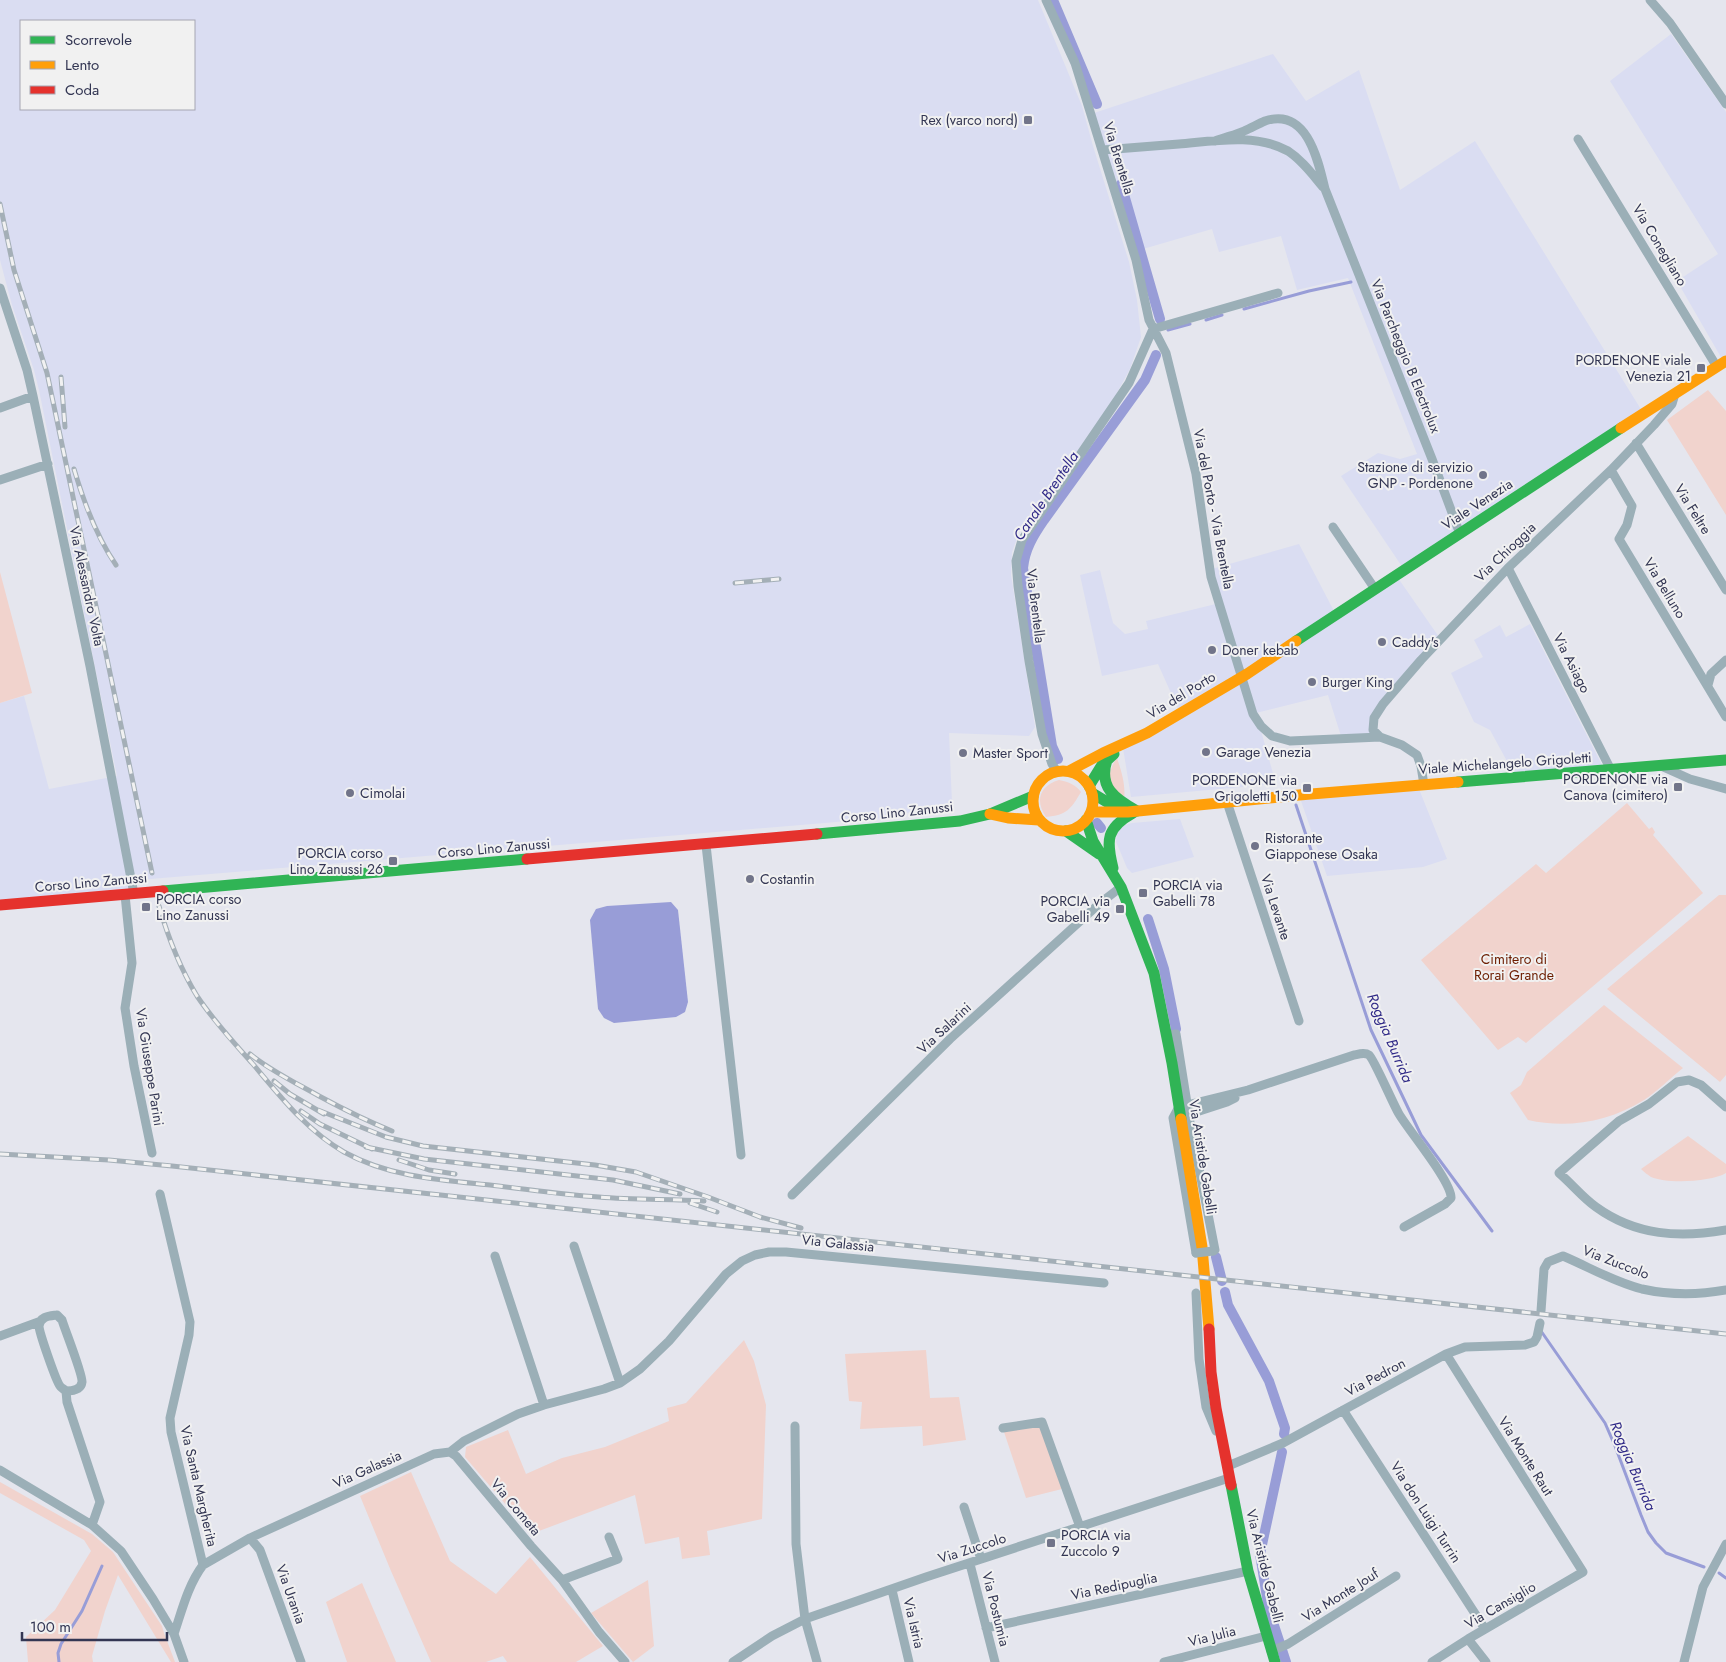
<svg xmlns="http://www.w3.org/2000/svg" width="1726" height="1662" font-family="Jost,sans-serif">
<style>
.built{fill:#daddf2;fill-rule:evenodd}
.green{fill:#f1d3cd}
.water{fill:#989dd7}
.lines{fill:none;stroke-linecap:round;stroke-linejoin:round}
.stream{stroke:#989dd7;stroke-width:3}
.canal{stroke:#989dd7;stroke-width:10}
.street{stroke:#9bafb7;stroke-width:9}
.fast{stroke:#30b455;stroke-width:11}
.slow{stroke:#ff9f0a;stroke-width:11}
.jam{stroke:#e5322d;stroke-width:11}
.rail-casing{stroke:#a4afb7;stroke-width:5}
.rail{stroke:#f1f1f1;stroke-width:3;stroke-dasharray:9;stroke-linecap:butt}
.street-bridge{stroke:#9bafb7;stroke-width:9}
.poi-dot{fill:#717489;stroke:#f1f1f1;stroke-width:2}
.labels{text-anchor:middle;stroke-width:4;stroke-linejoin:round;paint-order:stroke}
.poi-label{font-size:14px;fill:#333653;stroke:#f1f1f1;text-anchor:start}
.street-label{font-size:14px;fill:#333653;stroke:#f1f1f1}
.park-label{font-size:14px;fill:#6d1d00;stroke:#f1f1f1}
.water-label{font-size:15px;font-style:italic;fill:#312b88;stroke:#f1f1f1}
</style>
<rect width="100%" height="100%" fill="#e5e6ee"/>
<path class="built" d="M0,0h1038l44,106 11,40 36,116 8,38 4,37 -11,32 -18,33 -93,131 -7,19 -1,23 24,152 -6,9 -80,-3 3,70 -68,15 -746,62 -8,11 -130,12v-200l24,-7 25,93 68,-13 -78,-386 -5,-20 -22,-65 -12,-45zM21,21h173v88h-173z
M1671,34l55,78v245l-4,2 -45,-78 41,-27 -108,-173z
M1273,54l33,47 53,-31 41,120 75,-49 167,270 -239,157 -62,-92 37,-23 22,6 17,-5 -69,-176 -51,12 -16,-54 -62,16 -7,-23 -76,22 -42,-138z
M1299,544l36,69 -156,98 -21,-47 -56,12 -22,-101 20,-5 13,53 12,11 23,-5 -2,-8 74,-18 -8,-34z
M1398,578l41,59 -57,65 -8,32 -33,2 -13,-41 -72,18 20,71 -145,13 -8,-49z
M1530,624l73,143 -89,7 -24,-44 -16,-8 -23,-49 32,-16 -9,-17 26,-15 6,12z
M1419,789l28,70 -24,8 -96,9 -27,-78z
M1180,819l14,38 -62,16 -5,-5 -7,-17 -4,-9 1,-10 8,-7 7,-2z"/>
<path class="green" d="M1708,390l18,21v104l-59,-95z
M0,572l32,121 -32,10z
M1117,758c4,12 9,27 7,41 -17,-11 -18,-26 -7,-41z
M1059,780c9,2 16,4 22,12 -10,17 -14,23 -35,25 -11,-16 -7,-31 13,-37z
M1627,803l22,26 3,-2 3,5 -2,3 50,58 -177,150 -8,-6 -20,13 -77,-90 115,-96 10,9z
M1719,895h7v180l-6,7 -113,-93z
M1604,1005l79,63c-13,10 -25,23 -39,32 -35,22 -77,29 -116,20l-18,-27 11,-8 6,-13z
M1688,1136l38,28v9c-15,9 -59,11 -75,4 -3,-2 -7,-5 -10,-8z
M744,1340l10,21 12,44 -4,114 -55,12 3,24 -28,4 -3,-22 -34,7 -10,-49 -104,39 -66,-77 1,-10 42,-17 18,44 36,-16 43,-11 64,-26 -2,-13 19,-5z
M926,1350l4,48 29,-1 7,43 -43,6 -1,-20 -62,3 2,-27 -13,-1 -4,-47z
M1040,1426l22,63 -36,9 -22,-66z
M411,1472l39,89 46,33 34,-37 73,89 -27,16h-69l-4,-6 -17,6h-55l-40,-91 -31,-75z
M0,1482l92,52 21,18 49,74 2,7 11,29h-4l-53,-87 -13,36 -13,45 1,6h-65l-2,-25 29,-27 36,-59 -7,-11 -84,-47z
M648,1580l6,66 -21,16 -42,-49z
M362,1583l34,79h-49l-21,-60z"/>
<path class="water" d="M671,902l7,8 10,92 -3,10 -9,5 -62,6 -10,-5 -6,-9 -8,-89 6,-11 11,-3z"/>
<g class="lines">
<path class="stream" d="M1244,309l65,-18 42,-9
M1206,320l16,-5
M1168,330l22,-6
M1296,805l75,225 50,105 71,96
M1541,1331l64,92 10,23 26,69 7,17 8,11 10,10 38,14
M1719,1573l7,5
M59,1662l-1,-9 3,-9 21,-33 20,-45"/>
<path class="canal" d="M1053,0l44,104
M1121,184l39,135
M1058,759l-6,-13 -29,-178c2,-19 10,-32 21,-48l101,-140 11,-25
M1097,823l4,5
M1148,919l16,50 12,60
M1216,1257l6,24
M1225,1292l3,13 41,76 16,47 -1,6
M1282,1452l-22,102 9,56 17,52"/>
<path class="street" d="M1046,0l29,63 61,197 13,60 17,33 30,121 15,103 42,137 8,12 11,10 18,5 90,-4 22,8 15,10 4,11 3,19
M1650,0l20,23 56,81
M1578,139l139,228
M1215,141c10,-4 20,-6 29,-10 7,-3 14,-7 21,-10 42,-14 53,39 60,68l107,270 28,75
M1103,150c25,-2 51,-4 76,-6 35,-3 77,-11 109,7 14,9 24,23 35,36
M0,288l27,82 6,26 57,270 44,228
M0,408l33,-12
M1636,443l90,147
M1611,470l21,36 -5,19 -8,14 107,178
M0,480l48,-16
M1333,527l42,62
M1508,568l103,202
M1708,685l3,-11 15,-14
M1380,737l-7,-7 1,-12 9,-14 38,-44 87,-92 103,-98 43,-45 18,-21 3,-10
M1661,766l29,13 36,10
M1057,771l-5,-7 -10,-30 -13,-73 -11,-75 -2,-25 6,-21 107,-157 24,-54 125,-36
M1227,802l72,219
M706,845l35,310
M125,895l7,68 -7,45 9,58 18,87
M1167,1035l9,-1 14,88 25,128 -2,1
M1187,1105l61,-15 106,-35c5,-1 11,-3 15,0 5,4 24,49 30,59 10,17 53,68 52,84l-6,6 -41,23
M1179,1107l-6,11 23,135
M1726,1107l-25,-22 -12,-5 -12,2 -28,22 -30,17 -60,52c13,11 24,25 37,34 40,29 84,31 130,23
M1184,1116l43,-14 8,-4
M160,1194l30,128 -1,13 -19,83 1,14 32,133c-15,20 -21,45 -29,69
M792,1195l158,-156 149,-135 22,-17
M574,1246l46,137
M495,1256l49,149
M1196,1293l3,66 7,48 10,24
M1541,1311l3,-42 4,-7 15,-6c26,11 51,26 79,33 27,6 56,6 84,1
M0,1336l41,-15
M66,1391c6,0 15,-1 16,-9 1,-7 -17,-52 -20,-62l-5,-5c-7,1 -17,1 -18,11 0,6 17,55 21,60 1,2 4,3 6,5l1,11 33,100 -8,23
M1343,1410l142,219
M795,1426l1,118 9,75 12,43
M1003,1428l39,-6 38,105
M450,1452l6,4 75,90 31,34 37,52 26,30
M1228,1466l55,-23 163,-89 19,-7 60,-2 9,-3 3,-5 3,-14
M0,1470l92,55 29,26 32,48 21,35 10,28
M964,1507l17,52
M250,1538l10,12 41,112
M970,1564l25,98
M203,1565l47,-27 184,-84 16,-2 14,-11 54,-27 26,-9 60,-16 16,-6 20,-14 29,-28 57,-67 16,-13 13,-6 14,-3h17l318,31
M562,1580l56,-21 -9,-22
M892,1590l17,72
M986,1628l262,-57
M1468,1639l18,23
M1271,1651l17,-7 108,-68
M733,1662l39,-26 33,-17 121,-42 303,-99
M1164,1662l102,-26
M1432,1662l36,-23 115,-67 -137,-218
M1684,1662l19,-75 23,-43"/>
<path class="fast" d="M1296,641l325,-213
M1107,760c-9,27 8,39 30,51
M1458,782l268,-22
M1089,786l13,-21 12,-11
M1092,793l20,12 13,4
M1086,820l7,21 28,46 33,86 18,90 9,56
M1066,831l33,23
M817,834l143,-13 30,-7 43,-18
M1113,868c-7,-28 -7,-40 20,-55
M163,891l364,-32
M1231,1485l17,86 27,91"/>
<path class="slow" d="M1621,428l105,-67
M1033 801a30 30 0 1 1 60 0a30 30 0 1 1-60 0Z
M1069,771l34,-18 44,-20 100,-59 49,-33
M1091,812h37l171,-17 159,-13
M990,814l18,4 31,2
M1181,1119l21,128 7,82"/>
<path class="jam" d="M527,859l290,-25
M0,905l163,-14
M1209,1329l2,43 5,36 15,77"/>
<defs>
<path id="rail" d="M0,204l14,66 33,103 105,500
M61,377l4,50
M74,469c10,34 22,67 42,96
M735,583l44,-4
M159,906c9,31 21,62 38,90 16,24 36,46 55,67 28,33 54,67 92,89 45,25 96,28 146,33 36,4 72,10 109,12 35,3 70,2 105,4
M250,1054c21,17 46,29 69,42 24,13 48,25 73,35
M274,1081l16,13 34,20
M318,1110l68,27 37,9 172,19 41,7 72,25 52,20 41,11
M301,1111l19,13 52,25
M366,1147l58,12 189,21 67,14
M0,1154l109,6 63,6 1554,168
M399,1160l30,10 26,4
M690,1203l27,9"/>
</defs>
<use href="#rail" class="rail-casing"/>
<use href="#rail" class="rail"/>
<path class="street-bridge" d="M1196,1253l17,-2"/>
</g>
<g class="poi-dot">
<rect x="1023" y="115" width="10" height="10" rx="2.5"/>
<rect x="1696" y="363" width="10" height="10" rx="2.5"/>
<circle cx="1483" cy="475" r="5"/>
<circle cx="1382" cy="642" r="5"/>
<circle cx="1212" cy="650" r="5"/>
<circle cx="1312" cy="682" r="5"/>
<circle cx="1206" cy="752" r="5"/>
<circle cx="963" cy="753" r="5"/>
<rect x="1673" y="782" width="10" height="10" rx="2.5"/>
<rect x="1302" y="783" width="10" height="10" rx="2.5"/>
<circle cx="350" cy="793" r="5"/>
<circle cx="1255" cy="846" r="5"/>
<rect x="388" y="856" width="10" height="10" rx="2.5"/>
<circle cx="750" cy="879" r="5"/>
<rect x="1138" y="888" width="10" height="10" rx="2.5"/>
<rect x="141" y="902" width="10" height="10" rx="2.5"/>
<rect x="1115" y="904" width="10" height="10" rx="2.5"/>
<rect x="1046" y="1538" width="10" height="10" rx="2.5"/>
</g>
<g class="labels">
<g class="poi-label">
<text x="1018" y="125" text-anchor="end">Rex (varco nord)</text>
<text x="1691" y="365" text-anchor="end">PORDENONE viale<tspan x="1691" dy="16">Venezia 21</tspan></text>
<text x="1473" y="472" text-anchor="end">Stazione di servizio<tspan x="1473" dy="16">GNP - Pordenone</tspan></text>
<text x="1392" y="647">Caddy's</text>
<text x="1222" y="655">Doner kebab</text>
<text x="1322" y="687">Burger King</text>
<text x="1216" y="757">Garage Venezia</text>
<text x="973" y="758">Master Sport</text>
<text x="1668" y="784" text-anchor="end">PORDENONE via<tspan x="1668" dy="16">Canova (cimitero)</tspan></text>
<text x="1297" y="785" text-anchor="end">PORDENONE via<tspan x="1297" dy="16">Grigoletti 150</tspan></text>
<text x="360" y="798">Cimolai</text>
<text x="1265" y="843">Ristorante<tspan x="1265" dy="16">Giapponese Osaka</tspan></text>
<text x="383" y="858" text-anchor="end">PORCIA corso<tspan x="383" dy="16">Lino Zanussi 26</tspan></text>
<text x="760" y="884">Costantin</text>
<text x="1153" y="890">PORCIA via<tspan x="1153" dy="16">Gabelli 78</tspan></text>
<text x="156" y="904">PORCIA corso<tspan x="156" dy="16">Lino Zanussi</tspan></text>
<text x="1110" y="906" text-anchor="end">PORCIA via<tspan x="1110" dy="16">Gabelli 49</tspan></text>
<text x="1061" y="1540">PORCIA via<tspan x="1061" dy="16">Zuccolo 9</tspan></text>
</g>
<g class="street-label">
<text transform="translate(1119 158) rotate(73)" y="5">Via Brentella</text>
<text transform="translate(1660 245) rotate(59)" y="5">Via Conegliano</text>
<text transform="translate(1406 356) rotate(68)" y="5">Via Parcheggio B Electrolux</text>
<text transform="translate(1477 504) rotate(-33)" y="5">Viale Venezia</text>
<text transform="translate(1214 509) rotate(79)" y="5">Via del Porto - Via Brentella</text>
<text transform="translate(1693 509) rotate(58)" y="5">Via Feltre</text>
<text transform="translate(1505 552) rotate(-44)" y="5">Via Chioggia</text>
<text transform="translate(87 586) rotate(78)" y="5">Via Alessandro Volta</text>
<text transform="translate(1665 588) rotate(59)" y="5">Via Belluno</text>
<text transform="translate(1036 606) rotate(83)" y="5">Via Brentella</text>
<text transform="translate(1572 663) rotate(63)" y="5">Via Asiago</text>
<text transform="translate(1181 695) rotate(-31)" y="5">Via del Porto</text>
<text transform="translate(1505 763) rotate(-4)" y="5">Viale Michelangelo Grigoletti</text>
<text transform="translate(897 812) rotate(-6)" y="5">Corso Lino Zanussi</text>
<text transform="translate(494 848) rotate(-5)" y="5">Corso Lino Zanussi</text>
<text transform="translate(91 882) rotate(-5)" y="5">Corso Lino Zanussi</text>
<text transform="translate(1276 907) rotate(72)" y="5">Via Levante</text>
<text transform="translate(944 1028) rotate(-43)" y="5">Via Salarini</text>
<text transform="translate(150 1067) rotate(81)" y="5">Via Giuseppe Parini</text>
<text transform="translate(1203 1157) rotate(81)" y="5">Via Aristide Gabelli</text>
<text transform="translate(838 1243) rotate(6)" y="5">Via Galassia</text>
<text transform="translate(1616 1262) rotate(21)" y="5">Via Zuccolo</text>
<text transform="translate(1375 1377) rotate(-28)" y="5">Via Pedron</text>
<text transform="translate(1526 1456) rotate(58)" y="5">Via Monte Raut</text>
<text transform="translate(367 1469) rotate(-24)" y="5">Via Galassia</text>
<text transform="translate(199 1486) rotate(77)" y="5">Via Santa Margherita</text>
<text transform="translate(516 1507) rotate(50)" y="5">Via Cometa</text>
<text transform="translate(1426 1512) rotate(57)" y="5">Via don Luigi Turrin</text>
<text transform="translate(972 1548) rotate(-18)" y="5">Via Zuccolo</text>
<text transform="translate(1265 1566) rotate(76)" y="5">Via Aristide Gabelli</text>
<text transform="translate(1114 1586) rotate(-12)" y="5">Via Redipuglia</text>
<text transform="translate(291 1594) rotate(70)" y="5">Via Urania</text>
<text transform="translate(1340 1595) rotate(-32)" y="5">Via Monte Jouf</text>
<text transform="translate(1500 1605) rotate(-30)" y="5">Via Cansiglio</text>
<text transform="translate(996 1609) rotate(76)" y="5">Via Postumia</text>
<text transform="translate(914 1623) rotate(77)" y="5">Via Istria</text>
<text transform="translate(1212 1636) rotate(-14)" y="5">Via Julia</text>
</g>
<g class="park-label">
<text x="1514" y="964">Cimitero di<tspan x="1514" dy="16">Rorai Grande</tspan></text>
</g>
<g class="water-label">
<text transform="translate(1046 496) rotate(-56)" y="5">Canale Brentella</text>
<text transform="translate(1390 1038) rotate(67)" y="5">Roggia Burrida</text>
<text transform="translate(1633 1466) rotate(67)" y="5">Roggia Burrida</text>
</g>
</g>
<rect x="20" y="20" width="175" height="90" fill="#f1f1f1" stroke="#a5a6b2"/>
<rect x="30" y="36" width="25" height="8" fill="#30b455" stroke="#a5a6b2"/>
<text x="65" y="45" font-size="15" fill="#333653">Scorrevole</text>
<rect x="30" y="61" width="25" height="8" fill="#ff9f0a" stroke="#a5a6b2"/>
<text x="65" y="70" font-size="15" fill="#333653">Lento</text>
<rect x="30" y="86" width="25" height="8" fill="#e5322d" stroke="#a5a6b2"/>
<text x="65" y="95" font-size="15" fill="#333653">Coda</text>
<path d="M22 1632v8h145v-8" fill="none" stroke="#333653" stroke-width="2.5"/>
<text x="30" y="1632" font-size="15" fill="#333653" stroke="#f1f1f1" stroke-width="4" paint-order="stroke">100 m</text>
</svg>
